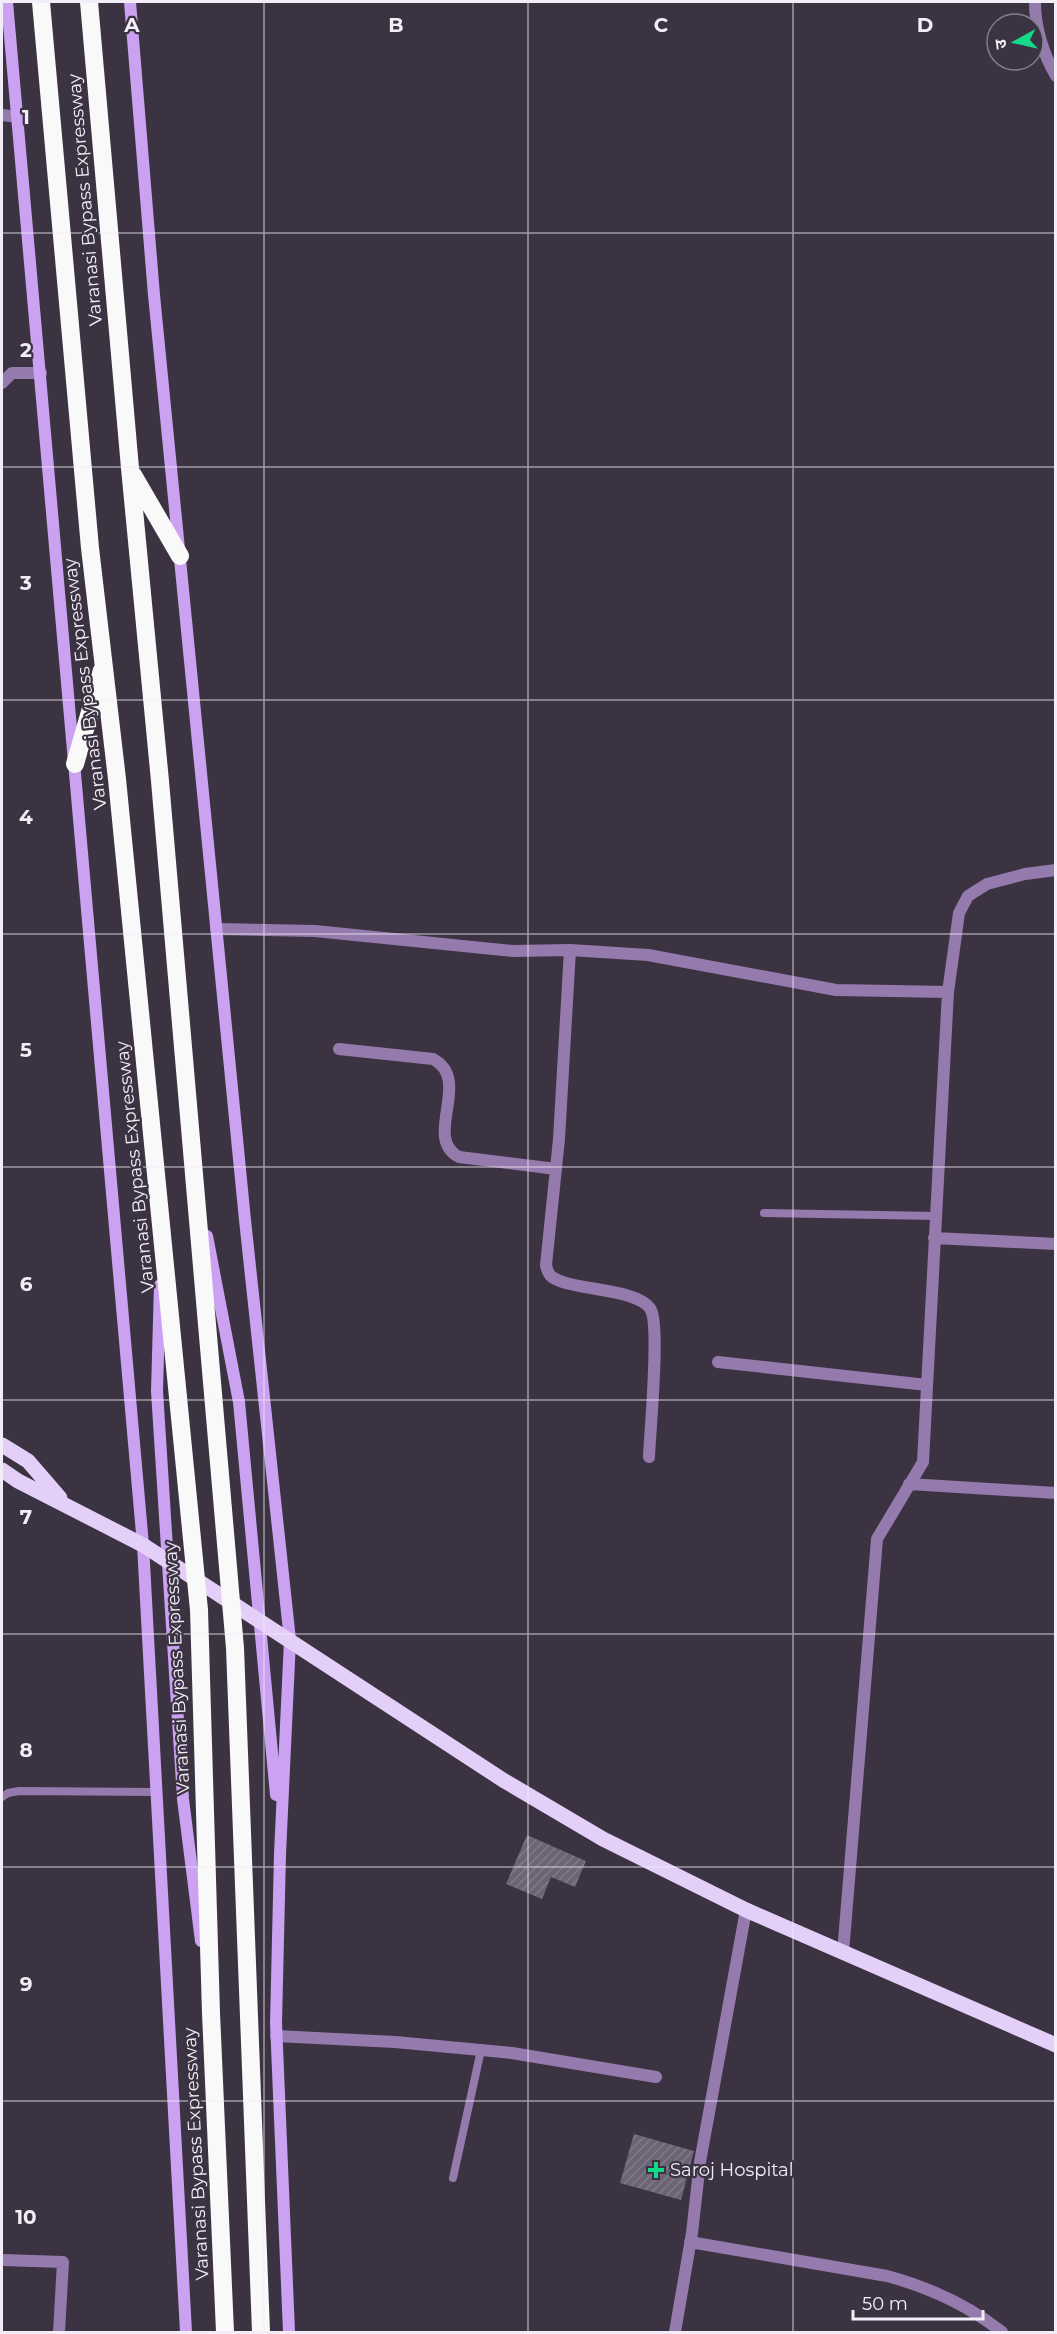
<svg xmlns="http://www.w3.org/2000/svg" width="1057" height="2334" font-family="Montserrat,'Noto Sans Devanagari',sans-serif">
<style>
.building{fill:url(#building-hatch)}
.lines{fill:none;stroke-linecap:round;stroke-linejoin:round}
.lane{stroke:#957bad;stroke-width:8}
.street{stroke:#957bad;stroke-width:12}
.secondary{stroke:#cba1f1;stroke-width:12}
.primary{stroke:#e4cff9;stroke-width:15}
.highway{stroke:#f9f9f9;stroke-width:18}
.grid{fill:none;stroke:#f2edf7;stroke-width:1.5;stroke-opacity:0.55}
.poi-dot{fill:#13d989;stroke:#3b3342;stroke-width:2}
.labels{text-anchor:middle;stroke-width:4.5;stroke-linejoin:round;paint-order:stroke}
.street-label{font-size:18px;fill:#f2edf7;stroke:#3b3342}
.poi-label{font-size:18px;fill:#f2edf7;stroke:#3b3342;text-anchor:start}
.grid-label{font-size:20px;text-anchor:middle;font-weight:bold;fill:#f2edf7;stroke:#3b3342;stroke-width:4.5;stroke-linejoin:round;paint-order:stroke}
</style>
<defs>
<pattern id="building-hatch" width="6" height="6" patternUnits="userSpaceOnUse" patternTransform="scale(1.5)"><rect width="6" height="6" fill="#6c6475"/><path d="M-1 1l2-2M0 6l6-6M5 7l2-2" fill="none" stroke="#817a89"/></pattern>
</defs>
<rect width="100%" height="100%" fill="#3b3342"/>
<path class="building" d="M527,1835l59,26 -11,26 -24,-10 -9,22 -36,-15z
M634,2134l60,17 -13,49 -61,-17z"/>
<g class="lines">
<path class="lane" d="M764,1213l172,3
M2,1797l6,-4 11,-2 137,1
M453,2178l28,-128"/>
<path class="street" d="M1035,2c0,25 8,52 21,74
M2,115l16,2
M2,383l10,-10h29
M216,929l99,2 198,20 57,-1 78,5 188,35 112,2
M570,950l-11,189 -13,126c1,5 2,9 6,12 20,14 88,11 99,33 9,18 -1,120 -2,147
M339,1049l94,10c40,21 -11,79 26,98l97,12
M934,1238l122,6
M718,1362l209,23
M909,1484l147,9
M843,1953l34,-414 46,-77 25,-470 11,-79 9,-17 19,-12 38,-10 31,-4
M276,2036l119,6 117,11 144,24
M690,2242l197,34c41,11 82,30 115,56
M2,2260l61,2 -4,70
M675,2332l17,-99 8,-71 46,-252"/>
<path class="secondary" d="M7,2l136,1543 43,787
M130,2l24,293 91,925 45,420 -10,214 -4,169 13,309
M207,1236l32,166 37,393
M160,1285l-3,106 26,408 18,142"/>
<path class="primary" d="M2,1445l26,16 32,37
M2,1470l16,11 125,64 360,235 100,59 143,71 310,135"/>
<path class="highway" d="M41,2l49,546 27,231 82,831 12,403 14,319
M89,2l41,466 30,313 75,867 26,684
M133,475l47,81
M75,764l27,-94"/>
</g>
<path class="grid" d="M264,2v2330M528,2v2330M793,2v2330M2,233h1054M2,467h1054M2,700h1054M2,934h1054M2,1167h1054M2,1400h1054M2,1634h1054M2,1867h1054M2,2101h1054"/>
<path class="poi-dot" d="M653 2161h6v6h6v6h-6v6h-6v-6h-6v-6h6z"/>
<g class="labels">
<g class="street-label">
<text transform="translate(85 200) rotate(-95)" y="6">Varanasi Bypass Expressway</text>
<text transform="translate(85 684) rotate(-97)" y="6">Varanasi Bypass Expressway</text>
<text transform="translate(135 1167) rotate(-96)" y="6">Varanasi Bypass Expressway</text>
<text transform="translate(177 1668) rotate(-93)" y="6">Varanasi Bypass Expressway</text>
<text transform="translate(196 2154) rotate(-93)" y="6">Varanasi Bypass Expressway</text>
</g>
<g class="poi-label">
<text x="670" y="2176">Saroj Hospital</text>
</g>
</g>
<g class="grid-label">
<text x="132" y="32">A</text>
<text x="396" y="32">B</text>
<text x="661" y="32">C</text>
<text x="925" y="32">D</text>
<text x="26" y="124">1</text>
<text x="26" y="357">2</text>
<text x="26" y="590">3</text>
<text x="26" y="824">4</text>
<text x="26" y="1057">5</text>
<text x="26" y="1291">6</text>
<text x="26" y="1524">7</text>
<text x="26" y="1757">8</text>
<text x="26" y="1991">9</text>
<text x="26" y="2224">10</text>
</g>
<rect width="1057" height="2334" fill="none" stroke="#f2edf7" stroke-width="6"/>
<g transform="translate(1015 42) rotate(262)"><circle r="28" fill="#3b3342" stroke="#847d8a" stroke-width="1.5"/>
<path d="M0-4.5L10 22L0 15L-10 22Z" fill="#13d989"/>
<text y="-9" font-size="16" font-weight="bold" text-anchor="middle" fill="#f2edf7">उ</text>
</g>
<path d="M853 2310v9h130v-9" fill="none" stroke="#f2edf7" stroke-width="3"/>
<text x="862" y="2310" font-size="18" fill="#f2edf7" stroke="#3b3342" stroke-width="4.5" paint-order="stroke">50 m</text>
</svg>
